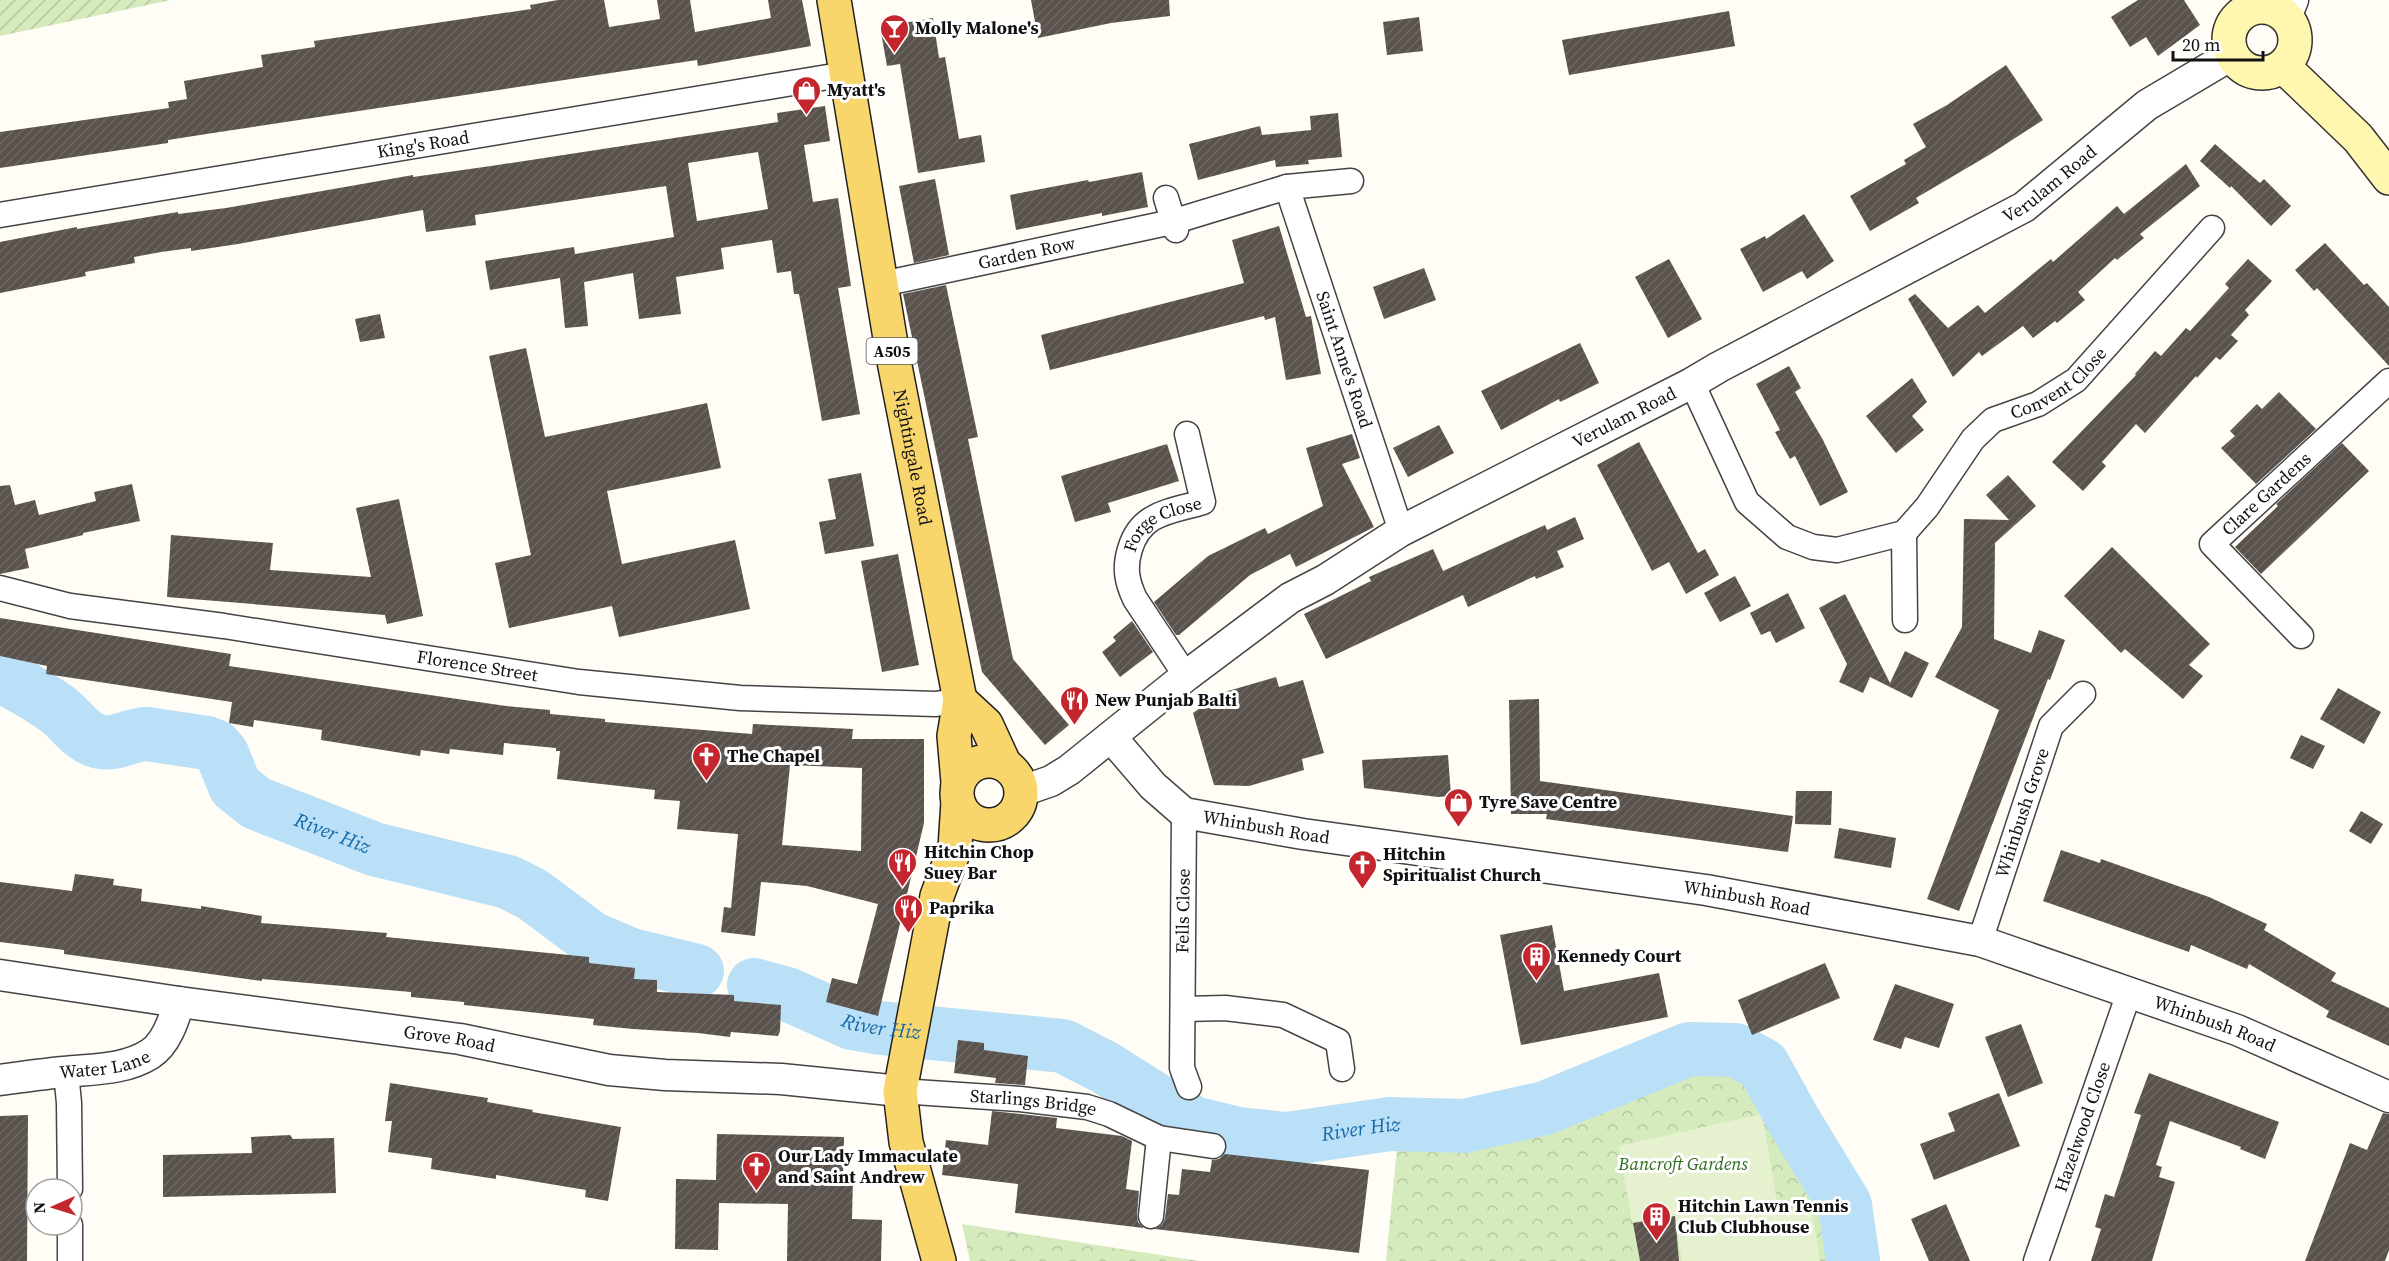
<svg xmlns="http://www.w3.org/2000/svg" width="2389" height="1261" font-family="'Source Serif 4',serif">
<style>
.park{fill:url(#park-crowns)}
.garden{fill:url(#garden-furrows)}
.pitch{fill:#e6f2cf}
.lines{fill:none;stroke-linecap:round;stroke-linejoin:round}
.river{stroke:#b9e0f7;stroke-width:54}
.building{fill:url(#building-hatch);fill-rule:evenodd}
.minor-casing{stroke:#444;stroke-width:27}
.tertiary-casing{stroke:#444;stroke-width:33}
.secondary-casing{stroke:#333;stroke-width:36}
.primary-casing{stroke:#222;stroke-width:36}
.minor{stroke:#fff;stroke-width:24}
.tertiary{stroke:#fff;stroke-width:30}
.secondary{stroke:#fff6b0;stroke-width:33}
.primary{stroke:#f9d66b;stroke-width:33}
.labels{text-anchor:middle;stroke-width:6;stroke-linejoin:round;paint-order:stroke}
.shield{fill:#fff;stroke:#585858;stroke-width:1.5}
.shield-label{font-size:16px;font-weight:bold;fill:#111}
.poi-label{font-size:18px;font-weight:bold;fill:#111;stroke:#fff;text-anchor:start}
.street-label{font-size:18px;fill:#111;stroke:#fff}
.park-label{font-size:18px;font-style:italic;fill:#2f6b1f;stroke:#fff}
.water-label{font-size:20px;font-style:italic;fill:#1768a6;stroke:#fff}
</style>
<defs>
<pattern id="park-crowns" width="20" height="18" patternUnits="userSpaceOnUse" patternTransform="scale(1.5)"><rect width="20" height="18" fill="#d5ebbd"/><path d="M2 6a3 3 0 1 1 6 0M12 15a3 3 0 1 1 6 0" fill="none" stroke="#b6c8a1"/></pattern>
<pattern id="garden-furrows" width="10" height="10" patternUnits="userSpaceOnUse" patternTransform="scale(1.5)"><rect width="10" height="10" fill="#d5ebbd"/><path d="M-1 1l2-2M0 10L10 0M9 11l2-2" fill="none" stroke="#b6c8a1"/></pattern>
<pattern id="building-hatch" width="6" height="6" patternUnits="userSpaceOnUse" patternTransform="scale(1.5)"><rect width="6" height="6" fill="#5a524d"/><path d="M-1 1l2-2M0 6l6-6M5 7l2-2" fill="none" stroke="#6d6662"/></pattern>
</defs>
<rect width="100%" height="100%" fill="#fffdf5"/>
<path class="park" d="M1684,1057l66,14 23,59 30,37 20,35 8,59h-445l12,-124 75,4 78,-20z
M962,1224l237,37h-229z"/>
<path class="garden" d="M0,0h171l-171,36z"/>
<path class="pitch" d="M1762,1114l17,99 32,-5 9,53h-138l-8,-45 -42,6 -13,-76z"/>
<g class="lines">
<g class="river">
<path id="s1" d="M0,675c19,10 39,21 57,34 15,11 25,30 44,33 16,3 30,-8 46,-8l60,9 8,3 7,8 13,32 21,17 118,46 134,33 24,12 59,44 40,17 66,16"/>
<path id="s2" d="M754,985l33,9 65,29 28,5 183,18 41,21 89,56 45,11 49,5 103,-15 74,2 81,-18 144,-59 47,1 27,15 31,56 51,84 8,56"/>
</g>
</g>
<path class="building" d="M558,0h46l5,27 51,-8 -3,-19h33l5,32 76,-14 -3,-18h34l9,46 -102,18 -11,2 -1,-6 -484,73 -45,7v3l-168,25v-36l169,-24 -1,-6 19,-3 -3,-18 79,-14 -2,-12 54,-8 -1,-6 217,-32 -1,-4z
M1031,0h138l1,16 -59,7 -73,15z
M2138,0h46l16,25 -42,31 -12,-19 -16,10 -19,-30z
M1729,11l6,35 -166,29 -7,-35z
M1419,17l4,34 -36,4 -4,-33z
M933,18l6,40 6,-1 14,82 22,-4 4,27 -67,11 -18,-109 -13,2 -7,-39z
M2006,65l37,55 -54,35 -73,43 3,5 -49,28 -20,-35 56,-32 -2,-4 22,-13 -13,-23 34,-19z
M825,106l5,35 -26,4 9,57 25,-4 13,88 -13,2 22,126 -38,7 -23,-127h-5l-3,-23 -14,2 -5,-33 -51,8 3,21 -48,8 5,37 -42,5 -6,-46 -49,9 4,44 -23,2 -5,-50 -70,12 -5,-29 89,-14 1,7 99,-17 -8,-51 -191,29 1,10 -50,7 -3,-22 -185,34 -47,7v-3l-30,4 -27,5 1,6 -50,9 1,4 -86,17v-51l77,-15v2l101,-17v2l48,-6 187,-33v2l78,-11 287,-44 -1,-9zM758,152l10,57 -71,12 -9,-58z
M1338,113l4,44 -34,3 1,4 -33,3 -1,-7 -77,20 -9,-36 71,-18 2,9 49,-5 -1,-14z
M2215,144l45,39 4,-4 27,27 -20,20 -40,-40 -1,2 -30,-27z
M2186,164l14,22 -60,48 4,4 -27,22 -2,-2 -37,34 7,8 -28,23 -2,-2 -22,17 -10,-12 -41,30 -3,-4 -26,25 -45,-78 7,-5 33,34 30,-23 7,8 66,-54 2,3 64,-56 7,8z
M1142,172l6,35 -46,9v-3l-86,17 -6,-35 78,-15 1,2z
M935,179l14,76 -35,8 -15,-77z
M1804,214l30,47 -27,18 -5,-8 -39,21 -23,-43 25,-13 1,3z
M1279,226l27,91 5,-1 10,58 -35,6 -11,-63 -10,3 -1,-4 -214,54 -9,-35 203,-52 -12,-43z
M2325,243l39,42 3,-2 22,24v59l-72,-78 -3,3 -19,-21z
M1669,259l33,60 -34,19 -33,-61z
M2248,259l24,22 -27,29 4,5 -18,20 7,6 -18,19 -4,-3 -19,21 -1,-2 -51,57 -9,-9 -34,38 4,4 -23,25 -31,-29 84,-87 -1,-1 20,-23 6,5 25,-28 4,3 39,-43 -4,-4z
M1424,268l12,32 -52,19 -11,-32z
M946,285l32,152 -10,2 45,220 56,66 -24,20 -63,-73 -79,-378z
M380,314l5,24 -25,4 -5,-23z
M1580,343l19,40 -39,19 -1,-3 -58,31 -20,-39z
M526,348l19,89 162,-34 14,65 -114,23 15,73 113,-24 15,69 -131,28 -7,-31 -103,22 -14,-65 36,-8 -42,-199z
M1789,366l12,22 -6,4 28,48 25,52 -28,14 -25,-50 -5,3 -15,-27 5,-2 -24,-46z
M1912,378l15,24 -15,14 12,14 -28,23 -30,-37z
M2279,392l37,37 -60,55 -35,-36 14,-12 -5,-5 27,-27 5,5z
M1439,425l15,28 -46,24 -15,-29z
M1352,434l8,24 -18,6 32,63 -78,40 -6,-13 -40,21 -71,60h-3l-22,-33 54,-46 57,-28 3,6 55,-28 -17,-58z
M1639,442l59,111 7,-4 14,26 -33,19 -17,-32 -17,9 -55,-106z
M2342,443l27,28 -108,103 -26,-27 43,-41 -2,-2z
M1167,444l12,37 -71,22 3,9 -36,10 -14,-46z
M861,473l13,73 -49,8 -6,-32 17,-3 -8,-40z
M2008,475l28,31 -41,37 -1,96 37,14 8,-23 26,10 -15,40 -2,-1 -89,232 -32,-12 72,-189 -64,-33 27,-50 2,-108 45,1 -23,-25z
M132,484l8,37 -57,12v2l-58,14 4,19 -29,6v-88l10,-1 5,20 20,-5 4,15 57,-14 -2,-9z
M399,499l24,117 -36,8 -2,-9 -218,-18 4,-62 102,8 -3,27 101,7 -15,-69z
M1575,517l9,22 -27,12 7,16 -28,12 -1,-3 -67,31 -5,-12 -137,64 -22,-45 67,-33 -2,-4 64,-28 10,22 102,-46 2,5z
M2112,547l98,97 -21,21 14,11 -20,23 -58,-50 -4,4 -57,-57z
M898,554l21,111 -37,7 -21,-111z
M1735,576l16,30 -31,16 -16,-29z
M1788,593l17,35 -29,15 -6,-12 -9,4 -11,-22z
M1845,594l45,89 15,-32 24,12 -17,35 -42,-21 -7,16 -24,-11 8,-18 -28,-56z
M0,618l231,36 -2,12 277,40 44,4v4l55,5v3l147,12 1,-10 100,5 -1,10h72v84l-46,193 -52,-14 6,-24 25,6 21,-80 -71,-18 -46,-4 -6,54 -34,-4 3,-25 7,1 7,-74 -61,-5 3,-28 -26,-2 1,-9 -98,-11 3,-28h-4v-3l-52,-5 -1,12 -53,-6 -1,5 -28,-4 -1,6 -99,-16 1,-10 -68,-10 -1,7 -24,-4 3,-21 -186,-28 1,-8 -47,-10zM790,765l72,3 -1,83 -79,-6z
M1132,621l21,31 -33,25 -18,-25 14,-11 -3,-4z
M1276,677l3,10 24,-7 21,73 -22,6 2,11 -55,16 -35,-1 -21,-72 28,-20z
M2338,688l43,24 -17,32 -44,-25z
M1539,699l1,82 253,35 -5,36 -242,-33 1,-5h-36l-2,-114z
M2301,735l24,11 -12,23 -23,-11z
M1448,755l3,41 -13,1 -74,-9 -2,-28z
M1796,791h36l-1,34 -36,-1z
M2361,811l22,13 -12,20 -22,-13z
M1839,828l57,10 -5,30 -57,-10z
M2061,850l39,13 1,-4 108,38 58,27 -3,6 72,43 -5,8 58,27v38l-63,-29 3,-6 -80,-47 -2,5 -56,-24 -2,7 -146,-51z
M75,874l39,5 -1,6 29,4 -1,12 60,8v-3l61,10 -1,7 126,10 -1,4 203,20v6l46,5 -1,11 23,1v12l77,3v6l47,4 -1,26 -2,5 -47,-4 -1,5 -32,-4 -65,-4 -40,-4 1,-6 -130,-14v-3l-53,-5v-5l-149,-13v2l-198,-27v-4l-64,-8v-60l72,9z
M1552,925l12,66 95,-18 9,44 -147,28 -21,-110z
M1825,963l15,35 -88,37 -14,-35z
M1895,984l59,20 -15,44 -34,-11 -4,12 -28,-9z
M2021,1024l22,59 -35,14 -23,-60z
M958,1040l26,3v7l44,6 -3,29 -30,-2 1,-5 -42,-5z
M2149,1073l130,49 -14,37 -25,-10 1,-2 -71,-26 -14,44 6,2 -3,10 16,5 -23,79h-61l10,-32 -6,-2 10,-33 9,3 27,-82 -7,-2z
M390,1083l98,15 -1,4 46,8 -1,2 89,15 -13,74 -23,-4 1,-7 -90,-15v4l-65,-10 1,-11 -44,-6 4,-31h-7z
M1999,1093l21,53 -86,34 -14,-36 35,-13 -7,-18z
M992,1111l65,7 -1,10 66,8 10,5 -6,48 13,2 -2,24 1,7 6,6 -129,-15 3,-29 -76,-9 4,-35 42,5z
M2383,1113l6,1v136l-4,11h-80l45,-118 17,7z
M28,1115l-1,146h-27v-145z
M717,1134l127,3 -1,41h10l-1,41 30,1 -1,41h-94l1,-57 -69,-1 -1,47 -43,-1 1,-70 40,1z
M290,1135l3,4 41,-1 2,55 -173,4v-42l89,-2 -1,-16z
M1225,1154l144,16 -10,83 -204,-24 7,-4 3,-7 3,-24 11,1 3,-26 28,3 2,-12 7,-1z
M1946,1204l24,57h-41l-18,-42z
M1675,1216l4,45h-39l-7,-38z"/>
<g class="lines">
<defs>
<g id="minor">
<path id="s3" d="M1287,187l114,344"/>
<path d="M1166,198l10,32"/>
<path id="s4" d="M0,215l846,-141"/>
<path id="s5" d="M882,284l290,-62 115,-35 64,-6"/>
<path id="s6" d="M1692,383l55,119 40,35 26,10 24,3 67,-17 23,-26 46,-68 20,-19 45,-16 38,-24 136,-152"/>
<path d="M1904,533l1,87"/>
<path id="s7" d="M0,588l70,18 154,20 355,56 161,16 196,6 24,-4"/>
<path id="s8" d="M2301,636l-89,-92 177,-163"/>
<path id="s9" d="M1186,676l-51,-77c-8,-17 -11,-31 -5,-50 11,-37 40,-37 73,-47l-16,-68"/>
<path d="M1184,813l-2,255 7,19"/>
<path id="s10" d="M1980,941l71,-215 32,-32"/>
<path d="M1184,1009l41,-1 58,7 55,26 4,28"/>
<path d="M66,1072l3,31 1,86"/>
<path id="s11" d="M900,1091l120,8 67,8 22,7 50,24 54,8"/>
<path d="M1151,1216l8,-78"/>
<path d="M70,1225v36"/>
<path id="s12" d="M2036,1261l93,-268"/>
</g>
<g id="tertiary">
<path d="M2286,17l7,-17"/>
<path id="s13" d="M1111,737l42,49 31,27 119,21 403,56 274,51 257,89 152,67"/>
<path id="s14" d="M1022,791l29,-10 18,-11 117,-94 104,-78 35,-18 76,-49 291,-148 27,-16 305,-160 123,-102 86,-51"/>
<path id="s15" d="M0,975l179,27 281,37 149,31 56,5 116,4 119,12"/>
<path id="s16" d="M0,1080c21,-3 43,-6 64,-8 29,-3 61,-2 86,-18 16,-10 24,-34 29,-52"/>
</g>
<path id="secondary" d="M2229 40a33 33 0 1 1 66 0a33 33 0 1 1-66 0Z
M2283,66l75,72 31,40"/>
<g id="primary">
<path id="s17" d="M834,0l59,356 67,344 -6,36 4,46"/>
<path d="M960,700l26,24 18,39"/>
<circle cx="989" cy="793" r="32"/>
<path d="M939,1261l-33,-119 -6,-51 37,-195 18,-48 3,-46"/>
</g>
</defs>
<use href="#minor" class="minor-casing"/>
<use href="#tertiary" class="tertiary-casing"/>
<use href="#secondary" class="secondary-casing"/>
<use href="#primary" class="primary-casing"/>
<use href="#minor" class="minor"/>
<use href="#tertiary" class="tertiary"/>
<use href="#secondary" class="secondary"/>
<use href="#primary" class="primary"/>
</g>
<defs>
<symbol id="bar-pin" viewBox="-11 -11 22 30"><path d="M0 17L-7.5 6A9.5 9.5 0 1 1 7.5 6Z" fill="#c4262e" stroke="#fff"/><path d="M-6-5H6L.8 .8V4.5H3.5V6h-7V4.5H-.8V.8Z" fill="#fff"/></symbol>
<symbol id="shop-pin" viewBox="-11 -11 22 30"><path d="M0 17L-7.5 6A9.5 9.5 0 1 1 7.5 6Z" fill="#c4262e" stroke="#fff"/><path d="M-5-2.5h2.3a2.7 3.5 0 0 1 5.4 0H5L5.5 6h-11ZM-1.5-2.5h3a1.5 2.3 0 0 0-3 0Z" fill="#fff"/></symbol>
<symbol id="restaurant-pin" viewBox="-11 -11 22 30"><path d="M0 17L-7.5 6A9.5 9.5 0 1 1 7.5 6Z" fill="#c4262e" stroke="#fff"/><path d="M-5-6h1v4h1v-4h1v4h1v-4h1v5L-1.5 .5V6h-2V.5L-5-1ZM5-6V6H3V1.5H1.5Q1.5-4 5-6Z" fill="#fff"/></symbol>
<symbol id="church-pin" viewBox="-11 -11 22 30"><path d="M0 17L-7.5 6A9.5 9.5 0 1 1 7.5 6Z" fill="#c4262e" stroke="#fff"/><path d="M-1.2-6h2.4v3.5h3.3v2.4h-3.3V6h-2.4V-.1h-3.3v-2.4h3.3Z" fill="#fff"/></symbol>
<symbol id="building-pin" viewBox="-11 -11 22 30"><path d="M0 17L-7.5 6A9.5 9.5 0 1 1 7.5 6Z" fill="#c4262e" stroke="#fff"/><path d="M-4-6H4V6H1V3H-1V6H-4ZM-2.5-4.3h1.7v1.8h-1.7ZM.8-4.3h1.7v1.8H.8ZM-2.5-1h1.7V.8h-1.7ZM.8-1h1.7V.8H.8Z" fill="#fff"/></symbol>
</defs>
<g fill-rule="evenodd">
<use href="#bar-pin" x="878" y="12" width="33" height="45"/>
<use href="#shop-pin" x="790" y="74" width="33" height="45"/>
<use href="#restaurant-pin" x="1058" y="684" width="33" height="45"/>
<use href="#church-pin" x="690" y="740" width="33" height="45"/>
<use href="#shop-pin" x="1442" y="786" width="33" height="45"/>
<use href="#restaurant-pin" x="886" y="846" width="33" height="45"/>
<use href="#church-pin" x="1346" y="848" width="33" height="45"/>
<use href="#restaurant-pin" x="892" y="892" width="33" height="45"/>
<use href="#building-pin" x="1520" y="940" width="33" height="45"/>
<use href="#church-pin" x="740" y="1150" width="33" height="45"/>
<use href="#building-pin" x="1640" y="1200" width="33" height="45"/>
</g>
<g class="labels">
<rect class="shield" x="866.5" y="338" width="51" height="26" rx="4.5"/>
<g class="shield-label">
<text x="892" y="357">A505</text>
</g>
<g class="poi-label">
<text x="915" y="34">Molly Malone's</text>
<text x="827" y="96">Myatt's</text>
<text x="1095" y="706">New Punjab Balti</text>
<text x="727" y="762">The Chapel</text>
<text x="1479" y="808">Tyre Save Centre</text>
<text x="924" y="858">Hitchin Chop<tspan x="924" dy="21">Suey Bar</tspan></text>
<text x="1383" y="860">Hitchin<tspan x="1383" dy="21">Spiritualist Church</tspan></text>
<text x="929" y="914">Paprika</text>
<text x="1557" y="962">Kennedy Court</text>
<text x="778" y="1162">Our Lady Immaculate<tspan x="778" dy="21">and Saint Andrew</tspan></text>
<text x="1678" y="1212">Hitchin Lawn Tennis<tspan x="1678" dy="21">Club Clubhouse</tspan></text>
</g>
<g class="street-label">
<text dy="6" stroke="none"><textPath href="#s4" startOffset="429">King's Road</textPath></text>
<text dy="6" stroke="none"><textPath href="#s14" startOffset="1198">Verulam Road</textPath></text>
<text dy="6" stroke="none"><textPath href="#s5" startOffset="148">Garden Row</textPath></text>
<text dy="6" stroke="none"><textPath href="#s3" startOffset="182">Saint Anne's Road</textPath></text>
<text dy="6" stroke="none"><textPath href="#s6" startOffset="526">Convent Close</textPath></text>
<text dy="6" stroke="none"><textPath href="#s14" startOffset="712">Verulam Road</textPath></text>
<text dy="6" stroke="none"><textPath href="#s17" startOffset="464">Nightingale Road</textPath></text>
<text dy="6" stroke="none"><textPath href="#s8" startOffset="202">Clare Gardens</textPath></text>
<text dy="6" stroke="none"><textPath href="#s9" startOffset="188">Forge Close</textPath></text>
<text dy="6" stroke="none"><textPath href="#s7" startOffset="484">Florence Street</textPath></text>
<text dy="6" stroke="none"><textPath href="#s10" startOffset="135">Whinbush Grove</textPath></text>
<text dy="6" stroke="none"><textPath href="#s13" startOffset="189">Whinbush Road</textPath></text>
<text dy="6" stroke="none"><textPath href="#s13" startOffset="675">Whinbush Road</textPath></text>
<text transform="translate(1183 911) rotate(-89)" y="6">Fells Close</text>
<text dy="6" stroke="none"><textPath href="#s13" startOffset="1161">Whinbush Road</textPath></text>
<text dy="6" stroke="none"><textPath href="#s15" startOffset="454">Grove Road</textPath></text>
<text dy="6" stroke="none"><textPath href="#s16" startOffset="106">Water Lane</textPath></text>
<text dy="6" stroke="none"><textPath href="#s11" startOffset="134">Starlings Bridge</textPath></text>
<text dy="6" stroke="none"><textPath href="#s12" startOffset="142">Hazelwood Close</textPath></text>
</g>
<g class="park-label">
<text x="1683" y="1170">Bancroft Gardens</text>
</g>
<g class="water-label">
<text dy="7" stroke="none"><textPath href="#s1" startOffset="393">River Hiz</textPath></text>
<text dy="7" stroke="none"><textPath href="#s2" startOffset="135">River Hiz</textPath></text>
<text dy="7" stroke="none"><textPath href="#s2" startOffset="639">River Hiz</textPath></text>
</g>
</g>
<g transform="translate(54 1207) rotate(267)"><circle r="28" fill="#ffffff" stroke="#a0a0a0" stroke-width="1.5"/>
<path d="M0-4.5L10 22L0 15L-10 22Z" fill="#c4262e"/>
<text y="-9" font-size="16" font-weight="bold" text-anchor="middle" fill="#111111">N</text>
</g>
<path d="M2173 51v9h90v-9" fill="none" stroke="#111111" stroke-width="3"/>
<text x="2182" y="51" font-size="18" fill="#111111" stroke="#ffffff" stroke-width="4.5" paint-order="stroke">20 m</text>
</svg>
